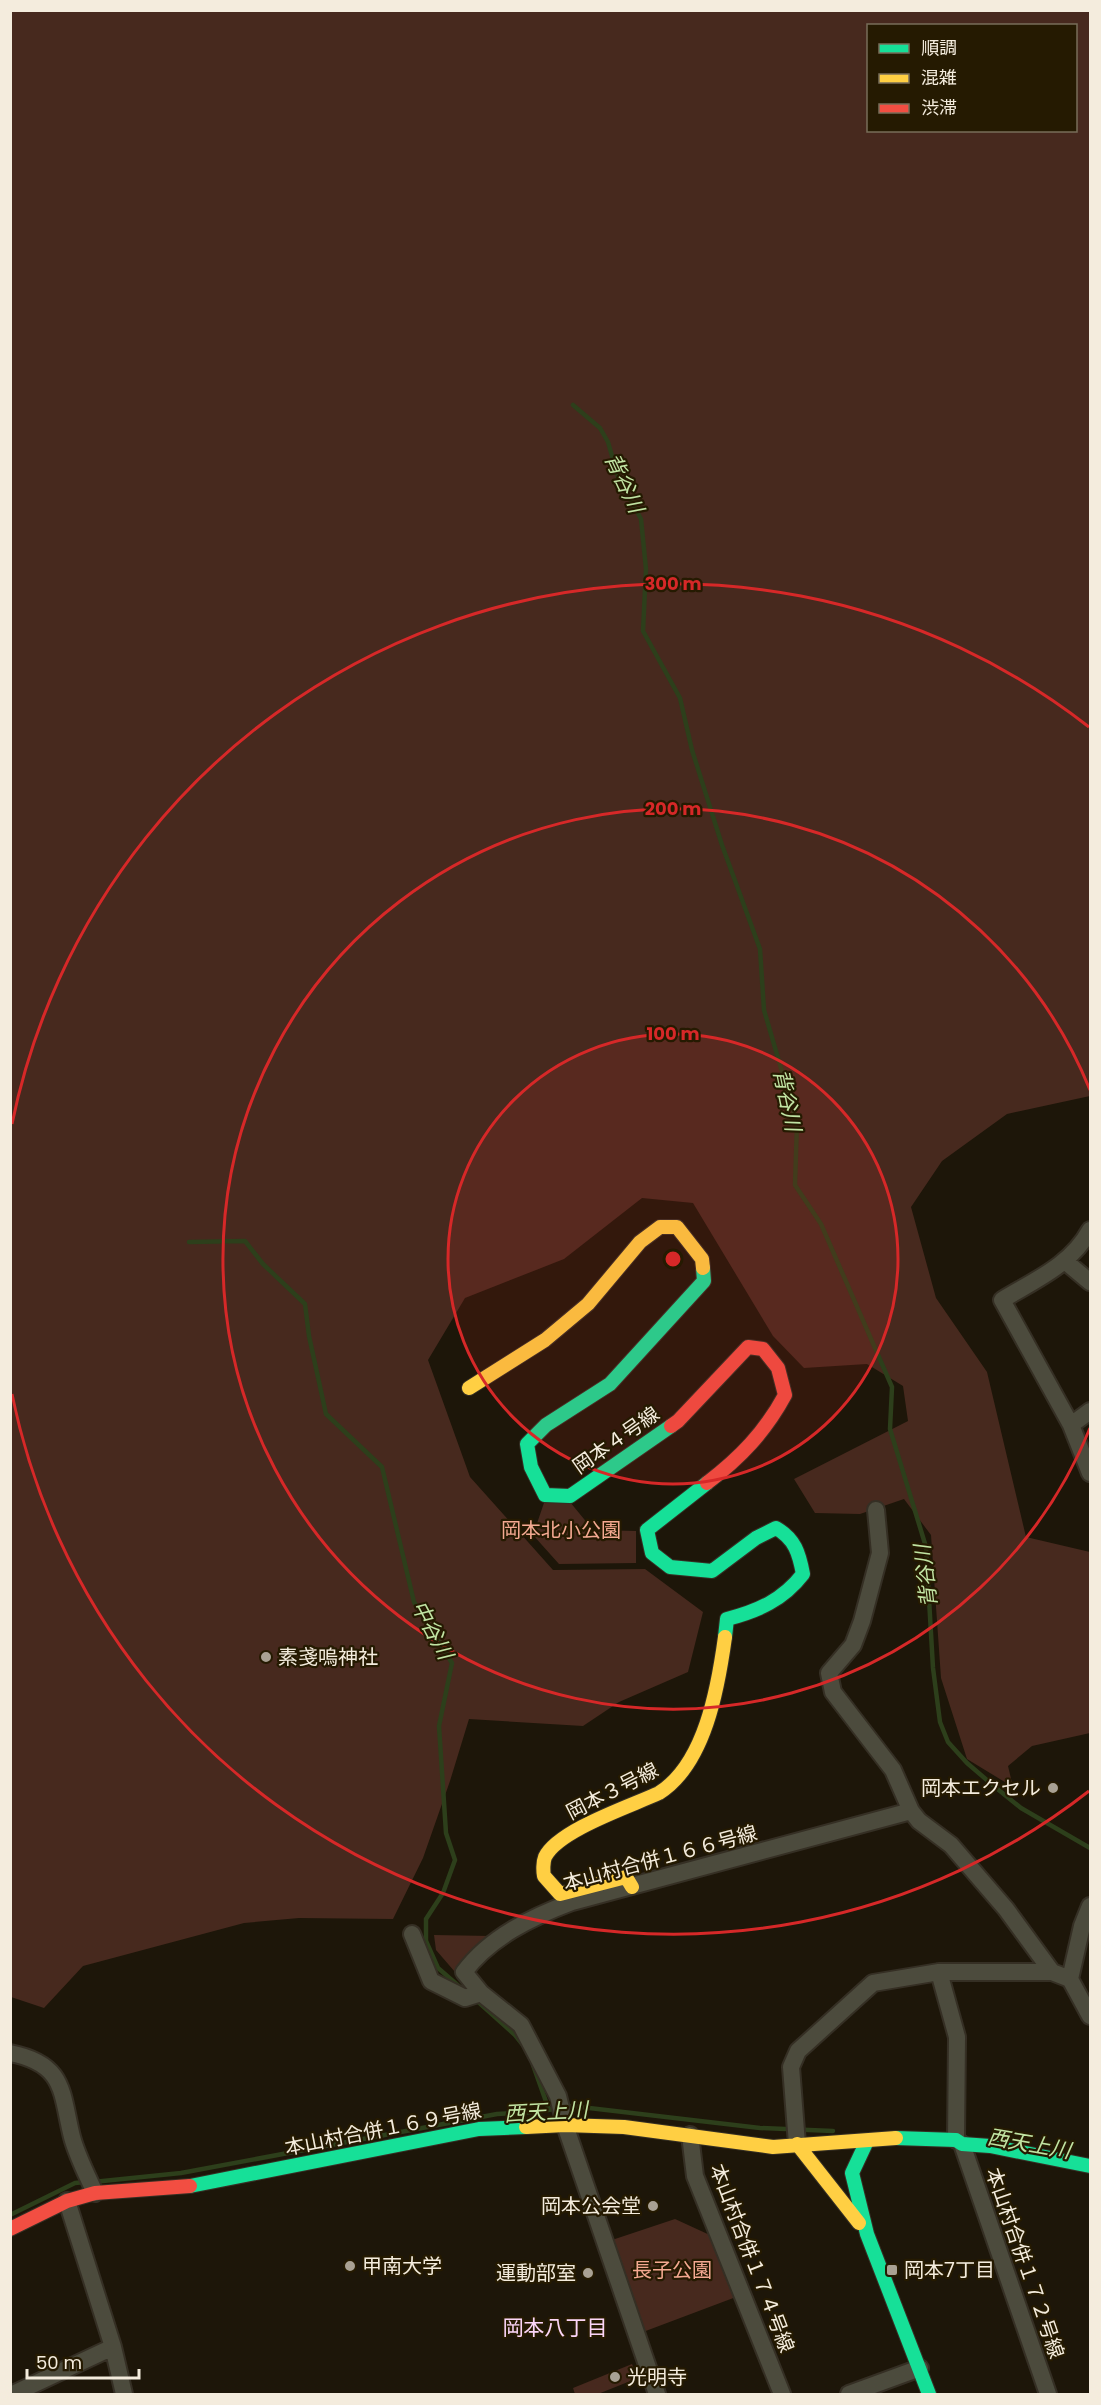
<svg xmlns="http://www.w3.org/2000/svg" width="1101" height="2405" font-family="Poppins,'Noto Sans JP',sans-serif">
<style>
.green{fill:#47291e;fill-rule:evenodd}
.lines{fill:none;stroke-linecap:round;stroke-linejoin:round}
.stream{stroke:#2d3f1b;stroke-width:4.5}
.street-casing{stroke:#352f24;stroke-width:20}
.fast-casing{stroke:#352f24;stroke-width:16}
.slow-casing{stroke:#352f24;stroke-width:16}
.jam-casing{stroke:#352f24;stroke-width:16}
.street{stroke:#4c4b3d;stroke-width:16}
.fast{stroke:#16e098;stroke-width:14}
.slow{stroke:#ffcf43;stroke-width:14}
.jam{stroke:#f24e42;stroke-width:14}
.ring{fill:none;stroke:#d62828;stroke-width:3}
.poi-dot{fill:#a9a193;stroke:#251a01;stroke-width:2}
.labels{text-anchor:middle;stroke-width:4.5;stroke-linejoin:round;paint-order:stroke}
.street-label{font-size:20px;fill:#f4ecdd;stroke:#251a01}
.park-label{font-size:20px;fill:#f4a991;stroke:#251a01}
.poi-label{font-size:20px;fill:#f4ecdd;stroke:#251a01;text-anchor:start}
.water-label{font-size:21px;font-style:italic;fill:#c1e4a3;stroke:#251a01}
.neighbourhood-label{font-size:21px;fill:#fbd5f7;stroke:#251a01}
.centre{fill:#d62828;stroke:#251a01;stroke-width:3}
.ring-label{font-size:18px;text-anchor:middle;font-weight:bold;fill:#d62828;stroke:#251a01;stroke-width:4.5;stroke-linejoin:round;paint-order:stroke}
</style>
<rect width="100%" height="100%" fill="#1d1609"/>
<path class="green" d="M10,11h1080v1085l-83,18 -65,47 -31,46 25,91 51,74 39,165 64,15v181l-58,13 -24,20 5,21 -46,-28 -26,-81 -10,-143 -27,-36 -44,15 -45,-1 -21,-34 114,-58 -5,-35 -36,-22 -63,4 -31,-32 -80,-133 -51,-5 -78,61 -99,39 -37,62 42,117 83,93 92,-1 58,43 -15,60 -69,30 -36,24 -114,-7 -19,62 -27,77 -30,61 -94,-1 -55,5 -161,43 -39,42 -33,-11zM868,26h208v104h-208z
M545,1500l25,2 23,28 43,1v32l-77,1 -26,-29z
M434,1935l57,1 -25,20 -11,16 -19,-22z
M675,2219l37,17 24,61 -93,35 -31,-92z
M632,2364l6,14 -40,16h-23l-2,-6z"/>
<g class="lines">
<path class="stream" d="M573,405l27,23 8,14 10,35 23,42 5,50 -3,62 37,67 12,52 30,95 38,104 4,61 33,113 -2,62 26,39 71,163 -2,42 36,118 7,121 7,54 8,20 19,21 28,24 26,21 69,40
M189,1242l56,-1 18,23 42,40 4,32 17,78 56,53 32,135 38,61 -13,63 7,107 9,27 -12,33 -17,26v22l12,27 23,20
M475,1999l40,36 8,10
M533,2065l16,45
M93,2182l88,-9 316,-59 39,-2 36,-6 188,22 73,3
M10,2215l65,-32 10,-1"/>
<defs>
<path id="street" d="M1090,1230c-19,35 -55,50 -88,70l69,125 19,48
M1066,1262l24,20
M1071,1425l19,-14
M876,1510l4,43 -18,68 -9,24 -24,28 4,19 60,78 18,41 8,10 32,24 55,64 46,63 18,7 20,37
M412,1934l19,47 34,17 16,-5
M939,1972l18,65 -1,103
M1070,1979l12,-53 8,-20
M10,2053c56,11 51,40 62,84 5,19 15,38 23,56
M690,2135l5,41 87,218
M797,2144l-6,-77 7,-16 75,-68 66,-11h113
M962,2144l86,250
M67,2201l46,146 11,47
M13,2394l100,-47
M657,2394l-92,-269 -7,-29 -37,-71 -40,-32 -17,-21c26,-35 68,-55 108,-70l339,-91
M849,2394l71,-26"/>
<path id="fast" d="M671,1426l-101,70 -25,-1 -14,-28 -4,-23 19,-19 64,-41 94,-103 -1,-13
M707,1483l-60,47 5,23 18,14 42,4 44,-33 20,-10c19,11 23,25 27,46 -20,26 -45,37 -76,45l-2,18
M896,2138l60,2 6,4 28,2 100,20
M867,2141l-15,32 15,61 62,160
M190,2186l289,-57 47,-2"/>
<path id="slow" d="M469,1388l76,-48 43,-36 52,-62 20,-15h17l25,32 1,9
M632,1887l-6,-10 -66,17 -16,-18c-1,-5 -1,-14 1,-19 13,-27 86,-51 114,-64 46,-29 59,-105 66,-156
M526,2127l39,-2 59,2 149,20 123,-9
M797,2144l62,79"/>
<path id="jam" d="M671,1426l7,-5 70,-74 15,2 15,19 7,27c-20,37 -45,63 -78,88
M10,2229l57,-28 28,-8 95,-7"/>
</defs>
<use href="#street" class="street-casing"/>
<use href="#fast" class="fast-casing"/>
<use href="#slow" class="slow-casing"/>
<use href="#jam" class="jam-casing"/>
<use href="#street" class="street"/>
<use href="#fast" class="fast"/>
<use href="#slow" class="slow"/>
<use href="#jam" class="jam"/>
</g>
<circle cx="673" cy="1259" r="225" fill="#d62828" fill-opacity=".12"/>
<g class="ring">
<circle cx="673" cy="1259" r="225"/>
<path d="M1090 1428A450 450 0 1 1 1090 1090"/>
<path d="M1089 1791A675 675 0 0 1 12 1394M12 1124A675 675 0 0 1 1089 727"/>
</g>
<g class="poi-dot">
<circle cx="266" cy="1657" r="6"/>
<circle cx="1053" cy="1788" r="6"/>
<circle cx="653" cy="2206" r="6"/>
<circle cx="350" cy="2266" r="6"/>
<rect x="886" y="2264" width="12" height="12" rx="3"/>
<circle cx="588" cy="2273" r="6"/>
<circle cx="615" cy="2377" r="6"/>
</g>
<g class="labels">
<g class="street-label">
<text transform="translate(616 1440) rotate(-35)" y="7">岡本４号線</text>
<text transform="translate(612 1791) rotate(-27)" y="7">岡本３号線</text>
<text transform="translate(660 1858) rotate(-15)" y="7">本山村合併１６６号線</text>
<text transform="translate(383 2129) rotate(-11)" y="7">本山村合併１６９号線</text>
<text transform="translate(752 2258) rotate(69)" y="7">本山村合併１７４号線</text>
<text transform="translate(1025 2263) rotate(71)" y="7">本山村合併１７２号線</text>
</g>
<g class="park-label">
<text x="561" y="1537">岡本北小公園</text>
<text x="672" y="2277">長子公園</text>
</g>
<g class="poi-label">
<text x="278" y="1664">素戔嗚神社</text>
<text x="1041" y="1795" text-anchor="end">岡本エクセル</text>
<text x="641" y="2213" text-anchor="end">岡本公会堂</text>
<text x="362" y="2273">甲南大学</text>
<text x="904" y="2277">岡本7丁目</text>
<text x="576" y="2280" text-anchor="end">運動部室</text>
<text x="627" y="2384">光明寺</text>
</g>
<g class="water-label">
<text transform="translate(624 483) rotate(65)" y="7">背谷川</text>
<text transform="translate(787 1100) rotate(78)" y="7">背谷川</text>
<text transform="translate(926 1576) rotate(-97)" y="7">背谷川</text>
<text transform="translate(432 1630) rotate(62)" y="7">中谷川</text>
<text transform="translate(546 2112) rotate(-3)" y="7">西天上川</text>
<text transform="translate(1029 2144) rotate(10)" y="7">西天上川</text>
</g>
<g class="neighbourhood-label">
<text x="555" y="2335">岡本八丁目</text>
</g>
</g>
<circle cx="673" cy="1259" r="9" class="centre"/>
<g class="ring-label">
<text x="673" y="590">300 m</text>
<text x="673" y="815">200 m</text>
<text x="673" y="1040">100 m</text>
</g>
<rect width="1101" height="2405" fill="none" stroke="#f4ecdd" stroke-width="24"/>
<rect x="867" y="24" width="210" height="108" fill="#251a01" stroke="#786e59" stroke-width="1.5"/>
<rect x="879" y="44" width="30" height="9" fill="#16e098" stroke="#786e59" stroke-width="1.5"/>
<text x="921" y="54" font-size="18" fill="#f4ecdd">順調</text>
<rect x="879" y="74" width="30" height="9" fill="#ffcf43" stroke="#786e59" stroke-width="1.5"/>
<text x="921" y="84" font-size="18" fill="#f4ecdd">混雑</text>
<rect x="879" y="104" width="30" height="9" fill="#f24e42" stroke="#786e59" stroke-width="1.5"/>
<text x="921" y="114" font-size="18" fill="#f4ecdd">渋滞</text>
<path d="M27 2369v9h112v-9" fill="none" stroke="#f4ecdd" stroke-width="3"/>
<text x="36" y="2369" font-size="18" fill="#f4ecdd" stroke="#251a01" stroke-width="4.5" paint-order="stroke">50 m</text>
</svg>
